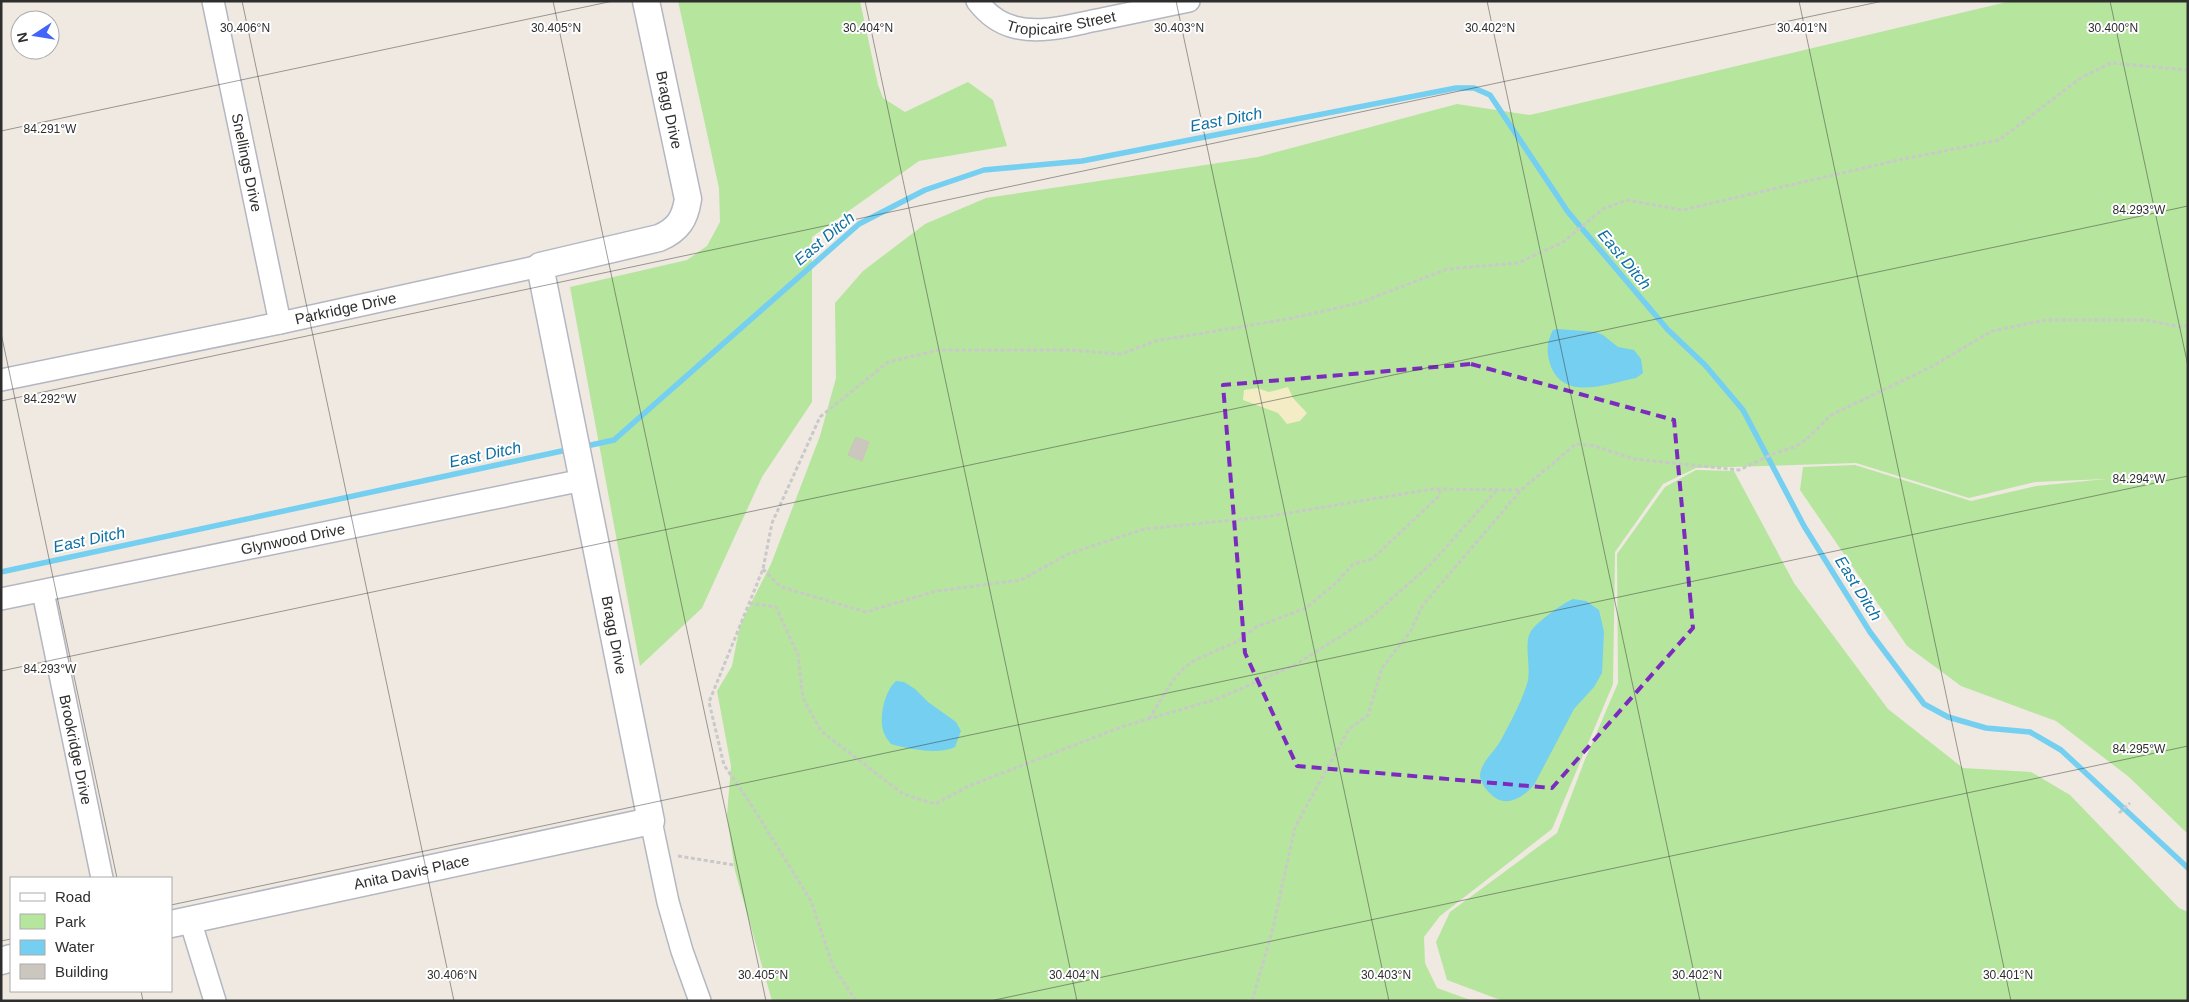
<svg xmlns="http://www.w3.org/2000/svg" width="2189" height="1002" font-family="Helvetica,sans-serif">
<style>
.green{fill:#b6e59e}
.sand{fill:#f3ecc5}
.water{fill:#75cff0}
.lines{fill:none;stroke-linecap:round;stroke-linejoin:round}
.stream{stroke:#75cff0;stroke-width:5.5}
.building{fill:#cbc7bf;stroke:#cbc5ba}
.minor-casing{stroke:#b4b7c1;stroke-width:24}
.tertiary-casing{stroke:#b4b7c1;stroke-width:29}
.path{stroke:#c9c9c9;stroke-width:3;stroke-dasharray:4 2.5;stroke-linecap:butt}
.minor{stroke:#fff;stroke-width:21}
.tertiary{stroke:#fff;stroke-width:26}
.marked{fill:none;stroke:#7b2cbf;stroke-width:4;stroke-dasharray:10 6;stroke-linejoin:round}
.ticks{fill:none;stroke:#2e2e2e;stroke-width:1;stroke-opacity:0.45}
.labels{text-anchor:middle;stroke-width:4;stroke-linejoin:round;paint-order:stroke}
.street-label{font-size:15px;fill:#2e2e2e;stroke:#fff}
.water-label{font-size:16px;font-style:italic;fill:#0d6fa3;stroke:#fff}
.ticks-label{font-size:12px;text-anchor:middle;fill:#2e2e2e;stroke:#fff;stroke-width:4;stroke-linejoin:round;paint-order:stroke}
</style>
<rect width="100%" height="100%" fill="#efe9e1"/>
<path class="green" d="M678,1h182l18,84 5,13 22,14 63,-30 25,18 14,46 -88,15 -107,76v165l-50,75 -60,131 -62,58 -70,-379 117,-27 20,-14 13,-24 -1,-34z
M2011,1h177v833l-59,-57 -73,-56 -95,-35 -54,-40 -107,-156 3,-23 52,-2 116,36 65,-15 70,-7 -71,3 -66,16 -113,-35 -160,5 -33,16 -48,68 -2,132 -61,145 -112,87 -16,21 1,26 12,25 36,13h-701l-37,-130 -8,-56 4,-49 -14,-75 15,-25 8,-41 31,-61 49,-128 16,-58 -1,-75 28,-32 62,-47 61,-26 272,-41 199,-53 73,11z
M1696,470l38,1 60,112 94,126 75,59 68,4 39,23 109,113 9,4v89h-685l-56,-21 -11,-38 14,-30 107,-79 27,-71 34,-79 -1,-129 48,-67z"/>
<path class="sand" d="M1288,387l5,11 14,15 -7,8 -13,3 -9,-11 -35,-13 1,-10 13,-2 12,4z"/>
<path class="water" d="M1558,329l38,3 7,3 15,12 16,3 7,9 2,14 -7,5c-30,6 -73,24 -86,-14 -4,-13 -3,-23 3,-34z
M1573,599l13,2 13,9 5,22 -2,41 -8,14 -20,22 -40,76c-13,15 -32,25 -47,5 -3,-3 -6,-9 -7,-14 0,-13 15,-25 21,-36 9,-17 20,-37 26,-56 5,-15 -4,-41 4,-53 6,-9 32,-28 42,-32z
M896,681l8,1 11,7 13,13 28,20 5,9 -6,16c-16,8 -47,2 -64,-3 -3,-4 -7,-9 -8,-14 -4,-15 2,-39 13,-49z"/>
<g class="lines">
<path class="stream" d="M582,447l32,-7 245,-216 66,-34 59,-20 98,-9 374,-73h18l16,7 78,117 100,118 37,35 38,45 61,116 66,106 54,72 24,13 38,11 44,4 31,18 127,118
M1,572l570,-123"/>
</g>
<path class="building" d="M856,437l13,5 -7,19 -14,-6z"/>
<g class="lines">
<defs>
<g id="minor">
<path id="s1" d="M213,1l67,322"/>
<path id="s2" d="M977,1c10,13 21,22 37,26 28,8 60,-3 88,-8 29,-6 58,-12 87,-18"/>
<path id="s3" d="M1,380l279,-57 260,-57"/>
<path id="s4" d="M43,592l59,286"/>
<path id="s5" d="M1,599l582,-119"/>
<path d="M651,821l17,81 14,49 18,50"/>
<path d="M190,920l25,81"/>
</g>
<g id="tertiary">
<path id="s6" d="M171,924l480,-103 -111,-555 119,-28c19,-8 26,-19 29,-39l-42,-198"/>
<path d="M1,961l10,-3"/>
</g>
</defs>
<use href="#minor" class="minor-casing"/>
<use href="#tertiary" class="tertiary-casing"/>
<path class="path" d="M763,569l18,18 85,25 70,-21 85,-11 47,-26 76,-25 120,-12 168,-28 89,1
M749,603l27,4 22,48 5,43 18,33 82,63 32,10 34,-18 152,-59 96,-28 78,-34 76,-48 60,-53 65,-73
M1149,719l24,-39 11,-12 11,-8 43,-19 18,-14 50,-19 31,-26 16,-18 19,-5 65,-61 4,-9
M2119,813l11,-10
M678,856l56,9
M856,1001l-23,-35 -22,-65 -59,-95 -28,-41 -15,-63 54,-133 9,-46 48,-106 68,-55 51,-12h132l50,4 34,-13 133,-22 71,-16 88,-34 71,-6 45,-21 40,-33 24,-9 55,10 221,-51 96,-19 83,-63 29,-14 77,7
M1252,1001l21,-73 22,-101 54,-98 19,-14 14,-47 28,-36 13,-27 98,-115 55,-46 19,2 39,13 105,11 34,-16 21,-7 12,-7 25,-25 100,-48 61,-36 54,-11h100l35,7 7,-2"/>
<use href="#minor" class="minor"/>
<use href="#tertiary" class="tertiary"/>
</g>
<path class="marked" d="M1471,364l203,56 19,208 -141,160 -255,-22 -52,-113 -22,-268z"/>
<path class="ticks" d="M242,1l212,1000M553,1l213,1000M865,1l212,1000M1176,1l213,1000M1487,1l213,1000M1799,1l212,1000M2110,1l78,365M1,131l612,-130M1,333l116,545M1,401l1882,-400M1,671l2187,-465M171,905l2017,-429M1,941l10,-2M141,991l2,10M990,1001l1198,-255"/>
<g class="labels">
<g class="street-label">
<text dy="5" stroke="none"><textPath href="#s2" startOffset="94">Tropicaire Street</textPath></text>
<text transform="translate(669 110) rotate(78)" y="5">Bragg Drive</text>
<text dy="5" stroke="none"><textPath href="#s1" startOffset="165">Snellings Drive</textPath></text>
<text dy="5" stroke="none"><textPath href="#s3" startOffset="352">Parkridge Drive</textPath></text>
<text dy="5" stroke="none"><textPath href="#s5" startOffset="298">Glynwood Drive</textPath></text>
<text transform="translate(614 635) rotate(79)" y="5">Bragg Drive</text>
<text dy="5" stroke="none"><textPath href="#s4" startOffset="161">Brookridge Drive</textPath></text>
<text dy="5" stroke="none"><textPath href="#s6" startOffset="246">Anita Davis Place</textPath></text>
</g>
<g class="water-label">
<text transform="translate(1226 119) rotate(-11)" y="6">East Ditch</text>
<text transform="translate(824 238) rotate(-40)" y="6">East Ditch</text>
<text transform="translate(1625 259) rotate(50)" y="6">East Ditch</text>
<text transform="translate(485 454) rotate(-12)" y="6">East Ditch</text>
<text transform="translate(89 539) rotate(-12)" y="6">East Ditch</text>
<text transform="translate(1859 588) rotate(58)" y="6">East Ditch</text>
</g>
</g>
<g class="ticks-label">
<text x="245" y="32">30.406°N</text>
<text x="556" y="32">30.405°N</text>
<text x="868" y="32">30.404°N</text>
<text x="1179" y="32">30.403°N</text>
<text x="1490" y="32">30.402°N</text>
<text x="1802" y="32">30.401°N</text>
<text x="2113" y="32">30.400°N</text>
<text x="50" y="133">84.291°W</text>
<text x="2139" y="214">84.293°W</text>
<text x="50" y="403">84.292°W</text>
<text x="2139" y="483">84.294°W</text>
<text x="50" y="673">84.293°W</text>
<text x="2139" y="753">84.295°W</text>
<text x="452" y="979">30.406°N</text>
<text x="763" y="979">30.405°N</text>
<text x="1074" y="979">30.404°N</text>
<text x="1386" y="979">30.403°N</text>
<text x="1697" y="979">30.402°N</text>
<text x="2008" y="979">30.401°N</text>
</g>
<rect width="2189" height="1002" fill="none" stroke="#2e2e2e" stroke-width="5"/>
<rect x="10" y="877" width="162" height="115" fill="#ffffff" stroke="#ababab"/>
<rect x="20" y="893" width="25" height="8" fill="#ffffff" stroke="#ababab"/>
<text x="55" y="902" font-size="15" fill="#2e2e2e">Road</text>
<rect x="20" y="914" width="25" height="15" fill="#b6e59e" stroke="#ababab"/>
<text x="55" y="927" font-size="15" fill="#2e2e2e">Park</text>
<rect x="20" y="940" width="25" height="15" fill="#75cff0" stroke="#ababab"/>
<text x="55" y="952" font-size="15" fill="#2e2e2e">Water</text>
<rect x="20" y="964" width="25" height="15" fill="#cbc7bf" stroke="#ababab"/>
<text x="55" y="977" font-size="15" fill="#2e2e2e">Building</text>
<g transform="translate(35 35) rotate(258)"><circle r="24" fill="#ffffff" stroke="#ababab"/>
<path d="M0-4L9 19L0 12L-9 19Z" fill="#4264fb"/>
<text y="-8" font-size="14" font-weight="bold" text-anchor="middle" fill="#2e2e2e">N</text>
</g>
</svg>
